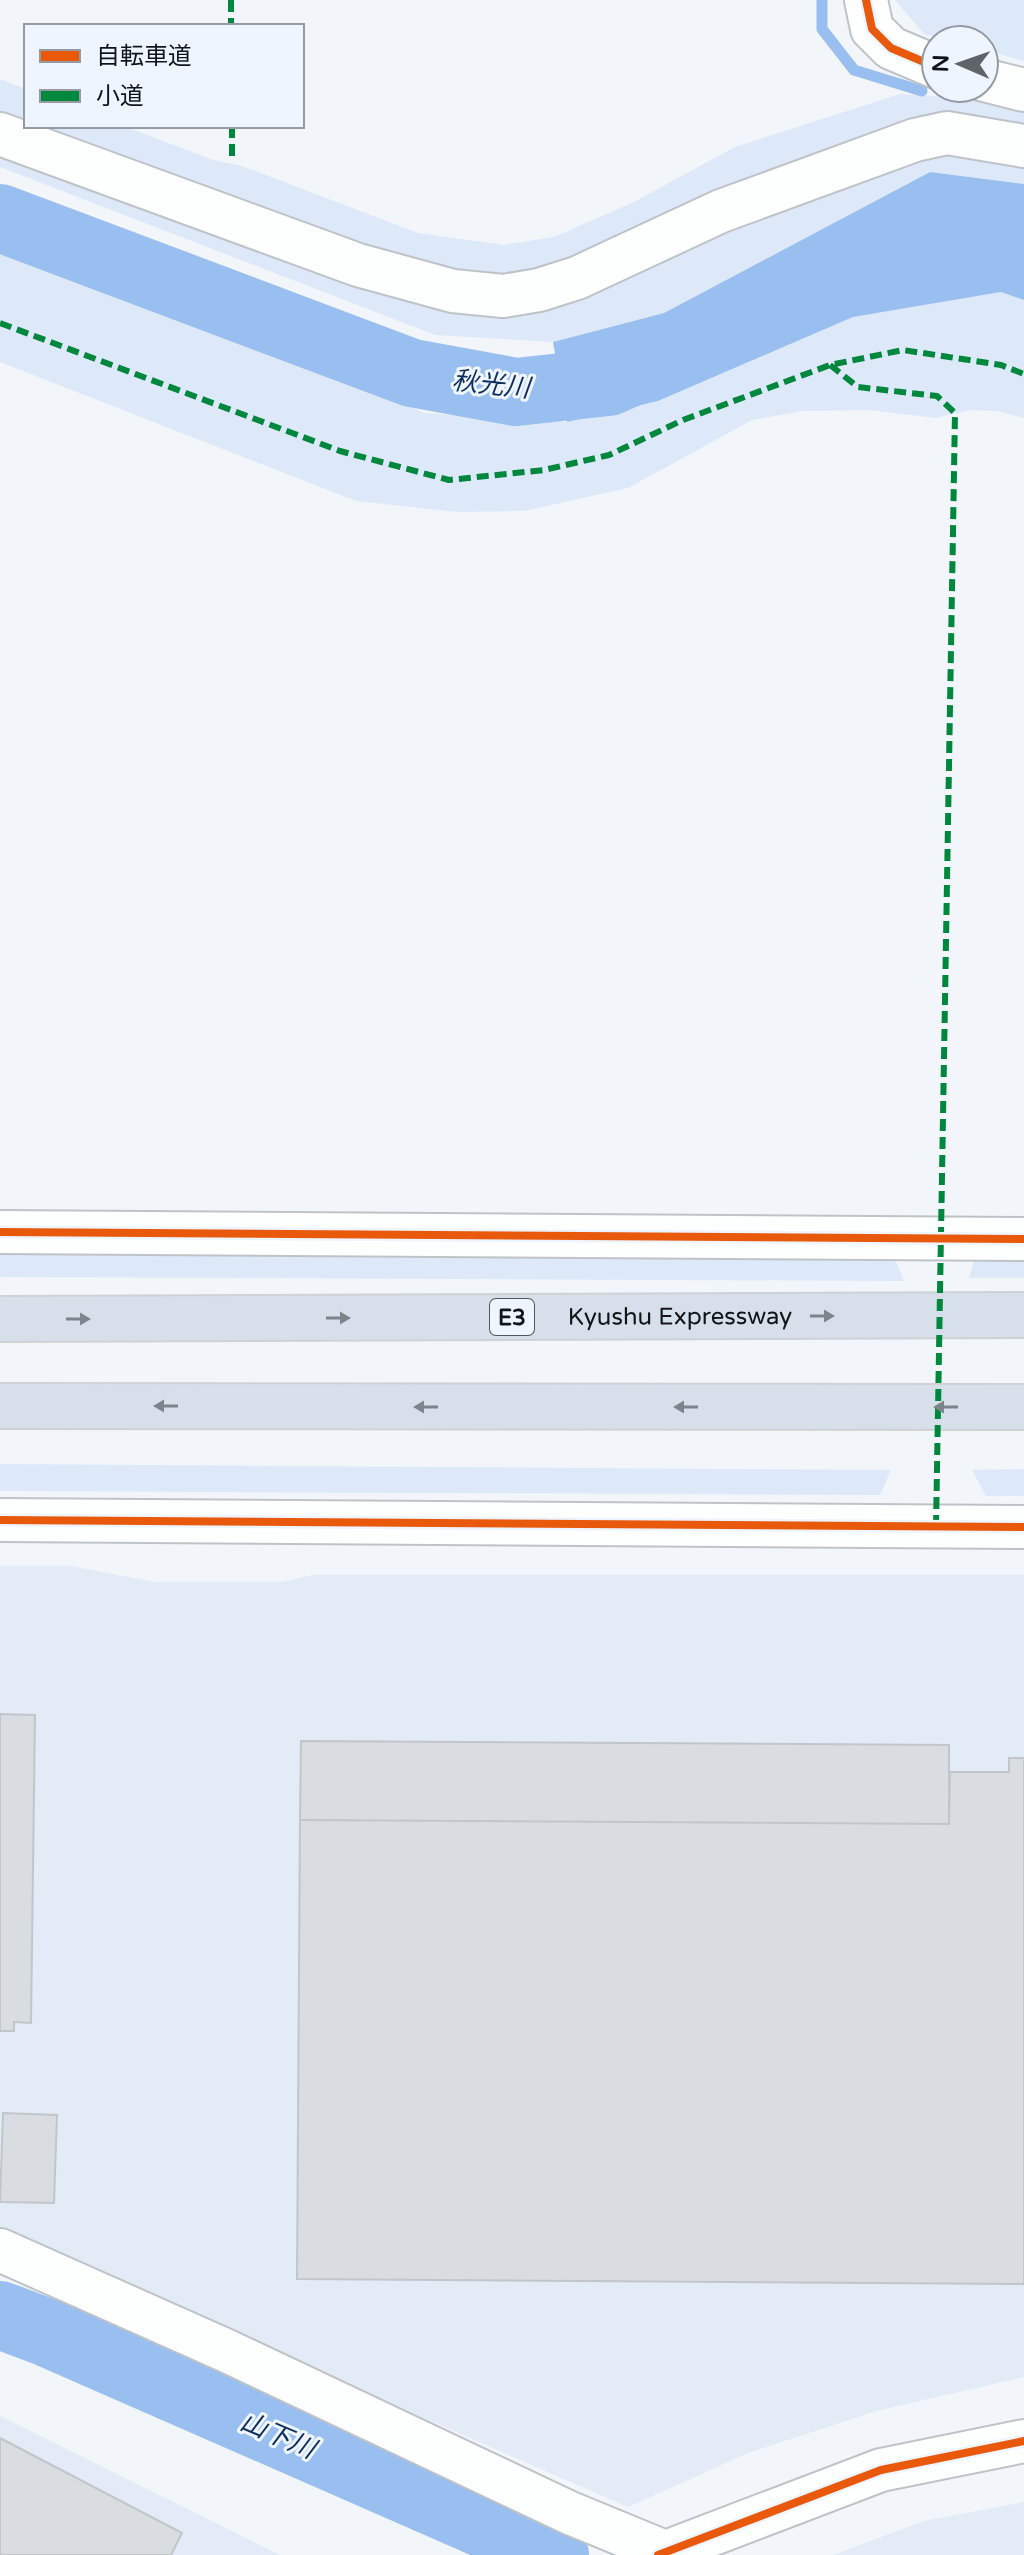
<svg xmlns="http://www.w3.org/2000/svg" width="1024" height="2555" font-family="'Varela Round','Noto Sans JP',sans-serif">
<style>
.built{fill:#e2ebf6}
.green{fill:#dde8f8}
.water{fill:#99bef0}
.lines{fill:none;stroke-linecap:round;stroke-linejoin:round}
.stream{stroke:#99bef0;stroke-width:11}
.river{stroke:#99bef0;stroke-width:68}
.building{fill:#d9dde2;stroke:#c2c6cb;stroke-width:2}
.minor-casing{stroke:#bfc3c8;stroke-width:46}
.highway-casing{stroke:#cfd2d4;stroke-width:48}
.minor{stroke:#fdfefe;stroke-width:42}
.highway{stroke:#d7dfea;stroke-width:44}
.quiet{stroke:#00873e;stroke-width:6;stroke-dasharray:12 6;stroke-linecap:butt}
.cycleway-casing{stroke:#eef5ff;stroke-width:13}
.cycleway{stroke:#e8590c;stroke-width:8}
.oneway{fill:#7e848c}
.labels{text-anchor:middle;stroke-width:6;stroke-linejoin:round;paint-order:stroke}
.shield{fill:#eef5ff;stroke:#53585f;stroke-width:2}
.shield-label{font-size:22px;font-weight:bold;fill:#11151a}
.street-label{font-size:24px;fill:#11151a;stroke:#eef5ff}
.water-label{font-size:26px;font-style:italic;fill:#0e2f5b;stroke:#eef5ff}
</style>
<rect width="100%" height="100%" fill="#f2f6fb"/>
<path class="built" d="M0,1566h71l84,16h126l32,-7h711v802l-148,34 -128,42 -120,54 -628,-274z
M0,2416l280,139h-280z
M1024,2502v53h-191l91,-34z"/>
<path class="green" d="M895,0h129v61l-40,-11v-10h-36l-24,-6z
M0,79l26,10v37h98l89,34 29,6 176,67 86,12 50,-8 80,-35 101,-55 165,-53 105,7 19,6v77l-94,-12 -266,141 -111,29 -118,-7 -435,-168z
M0,246l425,167 141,9 92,-21 195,-84 148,-25 23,8v118l-27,-7 -28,-1 -33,8 -67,-8 -66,1 -51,9 -124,68 -104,23 -66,1 -102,-11 -356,-139z
M891,1249l13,32 -904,-4v-27z
M978,1250h46v28h-55z
M0,1464l891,6 -11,25 -880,-4z
M1024,1469v27h-38l-14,-26z"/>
<path class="water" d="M930,172l94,12v116l-23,-8 -148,25 -195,84 -91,21 -14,-80 111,-29z"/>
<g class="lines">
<path class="stream" d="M822,0v29l32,41 68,21"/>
<path class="river" d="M0,218l412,155 104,19 92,-10 41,-18
M0,2315l48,18 507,222"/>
</g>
<path class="building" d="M0,1714l35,1 -4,308 -17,-1v9h-14z
M301,1741l648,4v79l-649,-4z
M1009,1758h15v526l-727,-5 3,-459 649,4 1,-52h59z
M3,2113l54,2 -3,88 -54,-1z
M0,2438l182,95 -11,22h-171z"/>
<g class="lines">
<defs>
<path id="minor" d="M866,0l6,29 19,19 45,19
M984,80l40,10
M0,134l358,131 95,26 50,5 36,-6 38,-12 144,-67 194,-71 32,-7 77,13
M0,1232l1024,7
M0,1520l1024,7
M0,2250l227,101 343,162 102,42
M658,2555l223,-85 143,-29"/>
<g id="highway">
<path id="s1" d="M0,1319l1024,-4"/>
<path d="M0,1406l1024,1"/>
</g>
</defs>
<use href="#minor" class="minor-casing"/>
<use href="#highway" class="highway-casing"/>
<use href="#minor" class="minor"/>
<use href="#highway" class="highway"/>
<path class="quiet" d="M231,0v26
M232,126v34
M0,323l340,128 109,29 95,-10 65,-15 74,-35 147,-55 73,-15 98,15 23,9
M830,365l28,22 79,9 18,17 -19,1114"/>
<defs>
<path id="cycleway" d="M866,0l6,29 19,19 45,19
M0,1232l1024,7
M0,1520l1024,7
M658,2555l223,-85 143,-29"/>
</defs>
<use href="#cycleway" class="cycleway-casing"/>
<use href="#cycleway" class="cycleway"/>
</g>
<defs><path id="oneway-solid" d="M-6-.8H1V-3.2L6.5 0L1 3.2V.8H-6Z" transform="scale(2)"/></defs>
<g class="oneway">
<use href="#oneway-solid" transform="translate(822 1316)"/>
<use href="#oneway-solid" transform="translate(338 1318)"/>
<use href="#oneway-solid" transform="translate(78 1319)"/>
<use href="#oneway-solid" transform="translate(166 1406) rotate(-180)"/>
<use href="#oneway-solid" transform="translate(426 1407) rotate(-180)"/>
<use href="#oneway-solid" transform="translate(686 1407) rotate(-180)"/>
<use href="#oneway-solid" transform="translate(946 1407) rotate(-180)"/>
</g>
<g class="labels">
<rect class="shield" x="490" y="1299" width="44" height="36" rx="6"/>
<g class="shield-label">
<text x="512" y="1325">E3</text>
</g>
<g class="street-label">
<text dy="8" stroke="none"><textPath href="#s1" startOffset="680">Kyushu Expressway</textPath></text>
</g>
<g class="water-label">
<text transform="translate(491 384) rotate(6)" y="9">秋光川</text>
<text transform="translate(278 2435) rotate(23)" y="9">山下川</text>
</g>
</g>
<rect x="24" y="24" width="280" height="104" fill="#eef5ff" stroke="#969ba3" stroke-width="2"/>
<rect x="40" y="50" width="40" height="12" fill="#e8590c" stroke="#969ba3" stroke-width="2"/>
<text x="96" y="64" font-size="24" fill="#11151a">自転車道</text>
<rect x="40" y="90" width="40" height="12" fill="#00873e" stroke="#969ba3" stroke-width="2"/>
<text x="96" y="104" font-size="24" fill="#11151a">小道</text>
<g transform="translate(960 64) rotate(272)"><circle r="38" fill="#eef5ff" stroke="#969ba3" stroke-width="2"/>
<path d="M0-6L14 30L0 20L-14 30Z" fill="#606469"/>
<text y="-12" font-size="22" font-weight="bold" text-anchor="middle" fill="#11151a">N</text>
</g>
</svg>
